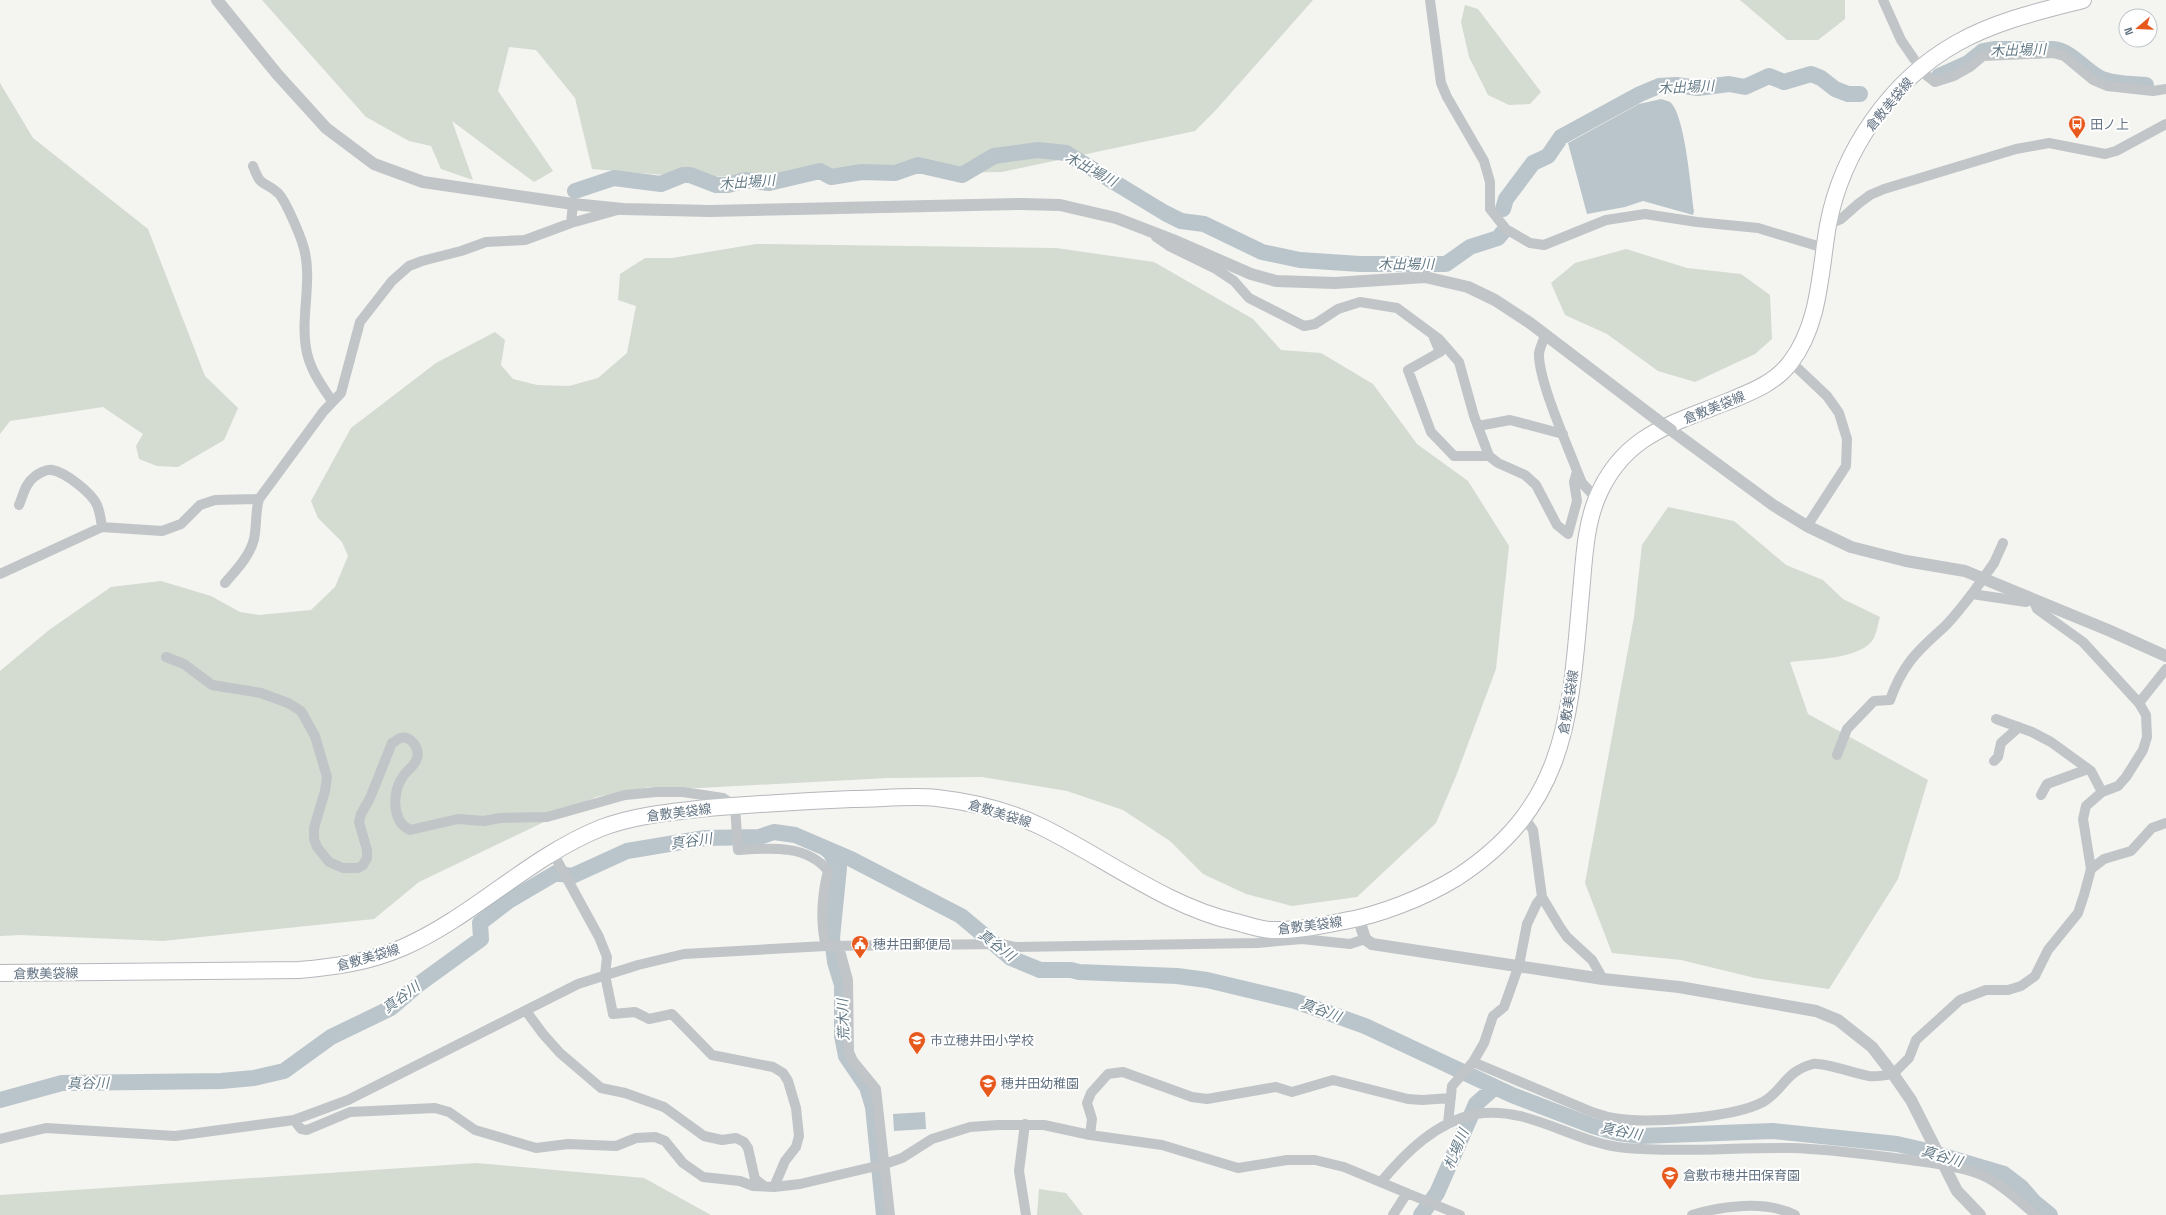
<svg xmlns="http://www.w3.org/2000/svg" width="2166" height="1215" font-family="'Space Grotesk','Noto Sans JP',sans-serif">
<style>
.green{fill:#d4dbd1}
.water{fill:#bac5cb}
.lines{fill:none;stroke-linecap:round;stroke-linejoin:round}
.river{stroke:#bac5cb;stroke-width:16}
.primary-casing{stroke:#b4b8bc;stroke-width:18}
.minor{stroke:#c1c5c8;stroke-width:10}
.tertiary{stroke:#c1c5c8;stroke-width:12}
.primary{stroke:#fff;stroke-width:16}
.minor-bridge{stroke:#c1c5c8;stroke-width:10}
.tertiary-bridge{stroke:#c1c5c8;stroke-width:12}
.labels{text-anchor:middle;stroke-width:4;stroke-linejoin:round;paint-order:stroke}
.street-label{font-size:13px;fill:#627282;stroke:#fff}
.poi-label{font-size:13px;fill:#627282;stroke:#fff;text-anchor:start}
.water-label{font-size:14px;font-style:italic;fill:#637a86;stroke:#fff}
</style>
<rect width="100%" height="100%" fill="#f4f4f0"/>
<path class="green" d="M262,0h1051l-98,111 -20,20 -193,41 -313,5 -97,-8 -17,-71 -39,-48 -27,-3 -11,44 55,80 -19,11 -82,-61 21,59 -32,-11 -10,-23 -22,-5 -43,-24z
M1740,0h105v19l-27,21h-31z
M1465,5l13,4 63,83 -11,12 -21,1 -21,-10 -19,-38 -8,-35z
M0,83l33,55 115,91 57,147 33,32 -14,32 -46,27 -21,-1 -18,-7 -3,-13 7,-12 -40,-27 -93,14 -10,13z
M756,244l300,4 98,14 99,57 28,31 40,3 52,31 44,60 51,37 41,65 -13,123 -40,107 -20,47 -79,74 -65,9 -46,-12 -43,-20 -33,-33 -47,-31 -56,-19 -85,-14 -94,1 -189,10 -50,-1 -53,10 -177,85 -45,37 -211,22 -142,-6 -21,1v-265l49,-41 62,-43 50,-6 50,15 29,16 19,3 52,-5 24,-23 13,-31 -6,-14 -24,-24 -7,-17 40,-73 85,-65 59,-31 10,8 -4,25 12,14 24,6 32,1 29,-8 29,-25 9,-47 -18,-6 2,-26 25,-16h27z
M1626,249l61,19 54,6 29,21 2,44 -17,15 -60,28 -37,-11 -51,-37 -42,-19 -14,-32 24,-20z
M1668,507l66,14 52,44 37,15 20,19 37,18c-2,6 -3,15 -6,21 -12,22 -63,21 -84,24l18,52 120,66 -30,99 -69,110 -74,-11 -74,-18 -69,-7 -27,-70 49,-266 8,-72z
M477,1163l167,15 67,37h-711v-20z
M1039,1189l27,4 17,22h-46z"/>
<path class="water" d="M1661,99c3,1 7,2 9,3 15,12 21,88 24,109l-1,4 -50,-14 -18,6 -38,7 -19,-71 71,-39z
M925,1112l1,17 -32,2 -1,-17z"/>
<g class="lines">
<path class="river" d="M1939,76l29,-13 15,-12 11,-2h59c20,2 31,22 49,30 13,5 30,5 44,6
M575,191l39,-13 47,6 22,-9h7l26,10h12l17,-5 24,3 51,-12 11,6 31,-5 33,1 23,-8 44,10 32,-19 44,-6 28,3 99,60 16,8 23,3 58,28 38,8 60,4h86l24,-17 28,-9 5,-6
M1503,209l3,-10 27,-36 15,-7 13,-19 79,-43 19,-8 17,-1 22,3 31,-4 16,3 24,-11 15,6 27,-8 10,4 14,11 13,5h12
M825,848l5,4 9,16 -7,70 3,24 7,23v51l4,20 21,31 6,20 11,108
M0,1100l62,-17 159,-2 33,-3 30,-7 47,-34 60,-29 28,-24 62,-45 -1,-16 30,-23 46,-27 16,3 55,-25 78,-13 54,-1 15,-5 21,3 56,24 110,57 50,42 29,12h31l8,2 98,4 30,4 88,21 70,25 147,69 81,31 25,7 23,3 132,-5 124,13 26,6 81,24 17,13 13,15 16,13
M1421,1215l16,-22 39,-89 19,-17"/>
<defs>
<path id="primary" d="M0,973l299,-3c36,-3 71,-8 105,-23 70,-31 125,-90 197,-119 34,-13 71,-16 106,-20 49,-4 97,-7 145,-9 28,0 58,-4 85,-1 35,4 73,13 105,29 63,31 126,80 194,95 12,3 24,8 36,8 23,1 49,-4 72,-9 36,-6 81,-24 112,-43 113,-73 114,-164 125,-285 3,-32 4,-66 16,-95 26,-63 75,-74 132,-97 22,-9 46,-18 61,-38 30,-38 30,-92 38,-138 14,-74 63,-145 129,-182 39,-22 83,-32 126,-43"/>
</defs>
<use href="#primary" class="primary-casing"/>
<path class="minor" d="M1430,0l11,83 6,14 37,64 6,21v27l16,20 24,14 14,2 62,-25 39,-6 52,8 61,6 66,20
M1883,0l18,40 13,19
M1926,75l9,7 19,-6 16,-9 13,-11 70,-3 11,3 29,24 14,6 46,5 13,-2
M253,166c9,24 10,13 25,27 7,6 22,42 25,52 11,35 -4,72 4,108 4,18 15,33 25,48
M1829,220l2,3 10,-4 17,-15 12,-9 14,-6 132,-40 33,-6 56,11 11,-3 50,-27
M571,223l50,-14
M1156,237l13,9 47,23 18,12 15,17 55,28 11,-2 23,-15 22,-7 37,6 42,31 20,23 15,54 15,40 9,7 27,12 11,10 21,40 11,9 9,-33 -3,-19 3,-11
M1545,336c-2,5 -5,12 -6,17 -1,27 28,91 38,118l5,12 15,16
M1434,338l6,14 -32,18 23,62 23,24h35
M1791,362l36,34 12,17 8,26 -1,27 -39,60
M1478,426l32,-6 53,14
M19,505c4,-9 6,-21 14,-27 4,-4 13,-9 19,-8 13,2 40,23 45,35 3,7 4,15 5,22
M1994,563l9,-20
M0,574l102,-47 60,4 19,-7 19,-19 15,-5 44,-1
M225,583c11,-13 25,-27 29,-44 3,-13 1,-27 5,-40l64,-87 18,-19 19,-71 32,-41 17,-15 13,-5 39,-10 25,-9 39,-2 46,-17 2,-19
M166,657l18,7 28,21 49,8 27,10 13,8 14,25 12,41 -2,14 -11,37v11l3,8 12,15 14,6h15l5,-3 4,-7v-8l-8,-28 2,-8 9,-16 22,-55c3,-1 6,-4 8,-5 11,-3 20,11 17,20 -2,8 -9,11 -13,17 -12,16 -13,46 6,55l48,-11 26,2 16,-3 47,-1 78,-22 31,-3h27l40,6 12,8 3,44c30,-2 69,-6 90,21 -6,23 -8,52 -2,75
M2139,703l27,-34
M1996,719l36,13 19,10 40,29 11,21
M1994,761l4,-4 3,-14 18,-16
M2041,795l6,-11 41,-15
M1524,817l9,13 9,67 18,30 7,10 25,23 11,19
M553,853l46,84 8,20 -2,18 8,39 22,-2 14,7 23,-5 40,41 61,12 10,6 5,8 8,27 3,28 -3,11 -11,14 -11,26
M2091,869l13,-10 27,-8 21,-23 14,-5
M839,947l9,33 1,72 4,9 23,28 14,126
M526,1011l17,23 17,19 41,35 24,5 39,14 40,29 18,4 14,-2 8,4 4,6 7,31 9,7
M1473,1062l119,50c7,2 14,5 21,6 33,6 120,0 150,-16 20,-11 22,-31 50,-38 10,-2 43,10 56,12 8,1 17,-1 24,-2l16,-16 7,-18 44,-40 26,-10h22l13,-4 14,-10 13,-26 30,-37 6,-18 7,-26 -8,-50 3,-13 16,-14 16,-6 8,-9 17,-27 4,-13 -1,-22 -7,-12 -56,-61 -46,-33 -4,-10 -7,3 -54,-8c-9,11 -19,25 -30,35 -26,23 -40,37 -52,71l-16,1 -27,28 -10,26
M294,1120l7,9 6,1 43,-18 85,-4 14,4 26,18 61,18 32,-4 48,2 20,-8 19,-1 10,4 18,22 20,14 37,4 13,5 21,1 26,-3 85,-20 17,-6 30,-19 38,-12 28,-2h46l46,10 72,10 76,23 49,-8h28l29,7 116,48
M1448,1123l4,-37 21,-24 11,-19 9,-27 11,-9 15,-42 8,-41 10,-21 5,-6
M1025,1124l-6,47 7,44
M1090,1135l2,-16 -5,-16 4,-10 17,-19 15,-2 69,25 15,2 69,-12 16,5 41,-12 75,19 14,1 29,-2
M0,1139l46,-11 129,8 119,-16 54,-20 230,-116 60,-19 46,-11 142,-8 175,-2 14,3 242,-4 45,-4 48,5 15,-5
M1381,1182c25,-30 55,-60 95,-68 53,-9 99,30 150,34 55,5 110,-1 165,0 40,1 80,7 119,12 21,3 57,7 76,17 18,9 34,25 50,38
M1393,1215l14,-22
M1692,1215c30,-9 73,-15 103,0"/>
<path class="tertiary" d="M217,0l60,74 49,54 48,36 49,18 150,22 50,5 87,2 311,-7 39,1 56,13 57,22 78,34 25,7 59,2 90,-6 43,10 27,13 35,23 126,96
M1671,430l102,75 34,21 44,21 55,14 59,10 143,59 58,26
M1359,919l6,20 7,5 231,35 76,8 137,24 22,9 34,27 21,27 18,26 46,91 23,24"/>
<use href="#primary" class="primary"/>
<path class="minor-bridge" d="M1972,594l22,-31"/>
<path class="tertiary-bridge" d="M1656,419l15,11"/>
</g>
<defs>
<symbol id="bus-pin" viewBox="-11 -11 22 30"><path d="M0 17L-7.5 6A9.5 9.5 0 1 1 7.5 6Z" fill="#e7581c" stroke="#fff"/><path d="M-5-6H5V4H4V6H2V4H-2V6H-4V4H-5ZM-3.5-4V0h7V-4ZM-3.5 1.2v1.5H-2V1.2ZM2 1.2v1.5H3.5V1.2Z" fill="#fff"/></symbol>
<symbol id="civic-pin" viewBox="-11 -11 22 30"><path d="M0 17L-7.5 6A9.5 9.5 0 1 1 7.5 6Z" fill="#e7581c" stroke="#fff"/><path d="M-.6-6.5H3V-4.5H.6V-3L4-1V1h2V6H-6V1h2V-1L-.6-3ZM-1.2 2.5V6h2.4V2.5Z" fill="#fff"/></symbol>
<symbol id="school-pin" viewBox="-11 -11 22 30"><path d="M0 17L-7.5 6A9.5 9.5 0 1 1 7.5 6Z" fill="#e7581c" stroke="#fff"/><path d="M0-5L7-2L0 1L-7-2ZM-4 1L0 2.5L4 1V4Q0 6-4 4Z" fill="#fff"/></symbol>
</defs>
<g fill-rule="evenodd">
<use href="#bus-pin" x="2067" y="114" width="20" height="27"/>
<use href="#civic-pin" x="850" y="934" width="20" height="27"/>
<use href="#school-pin" x="907" y="1030" width="20" height="27"/>
<use href="#school-pin" x="978" y="1073" width="20" height="27"/>
<use href="#school-pin" x="1660" y="1165" width="20" height="27"/>
</g>
<g class="labels">
<g class="street-label">
<text transform="translate(1889 104) rotate(-50)" y="5">倉敷美袋線</text>
<text transform="translate(1714 407) rotate(-22)" y="5">倉敷美袋線</text>
<text transform="translate(1568 702) rotate(-81)" y="5">倉敷美袋線</text>
<text transform="translate(679 812) rotate(-7)" y="5">倉敷美袋線</text>
<text transform="translate(1000 813) rotate(17)" y="5">倉敷美袋線</text>
<text transform="translate(1310 925) rotate(-7)" y="5">倉敷美袋線</text>
<text transform="translate(368 957) rotate(-16)" y="5">倉敷美袋線</text>
<text transform="translate(46 973) rotate(-1)" y="5">倉敷美袋線</text>
</g>
<g class="poi-label">
<text x="2090" y="129">田ノ上</text>
<text x="873" y="949">穂井田郵便局</text>
<text x="930" y="1045">市立穂井田小学校</text>
<text x="1001" y="1088">穂井田幼稚園</text>
<text x="1683" y="1180">倉敷市穂井田保育園</text>
</g>
<g class="water-label">
<text transform="translate(2018 50) rotate(-2)" y="5">木出場川</text>
<text transform="translate(1686 87) rotate(-3)" y="5">木出場川</text>
<text transform="translate(1091 169) rotate(28)" y="5">木出場川</text>
<text transform="translate(747 182) rotate(-4)" y="5">木出場川</text>
<text x="1406" y="269">木出場川</text>
<text transform="translate(691 841) rotate(-8)" y="5">真谷川</text>
<text transform="translate(997 945) rotate(37)" y="5">真谷川</text>
<text transform="translate(401 997) rotate(-36)" y="5">真谷川</text>
<text transform="translate(1321 1010) rotate(20)" y="5">真谷川</text>
<text transform="translate(843 1020) rotate(-92)" y="5">荒木川</text>
<text transform="translate(88 1083) rotate(-1)" y="5">真谷川</text>
<text transform="translate(1621 1131) rotate(10)" y="5">真谷川</text>
<text transform="translate(1456 1149) rotate(-67)" y="5">札場川</text>
<text transform="translate(1942 1156) rotate(16)" y="5">真谷川</text>
</g>
</g>
<g transform="translate(2138 28) rotate(251)"><circle r="19" fill="#ffffff" stroke="#c0c7cd"/>
<path d="M0-3L7 15L0 10L-7 15Z" fill="#e7581c"/>
<text y="-6" font-size="11" font-weight="bold" text-anchor="middle" fill="#627282">N</text>
</g>
</svg>
